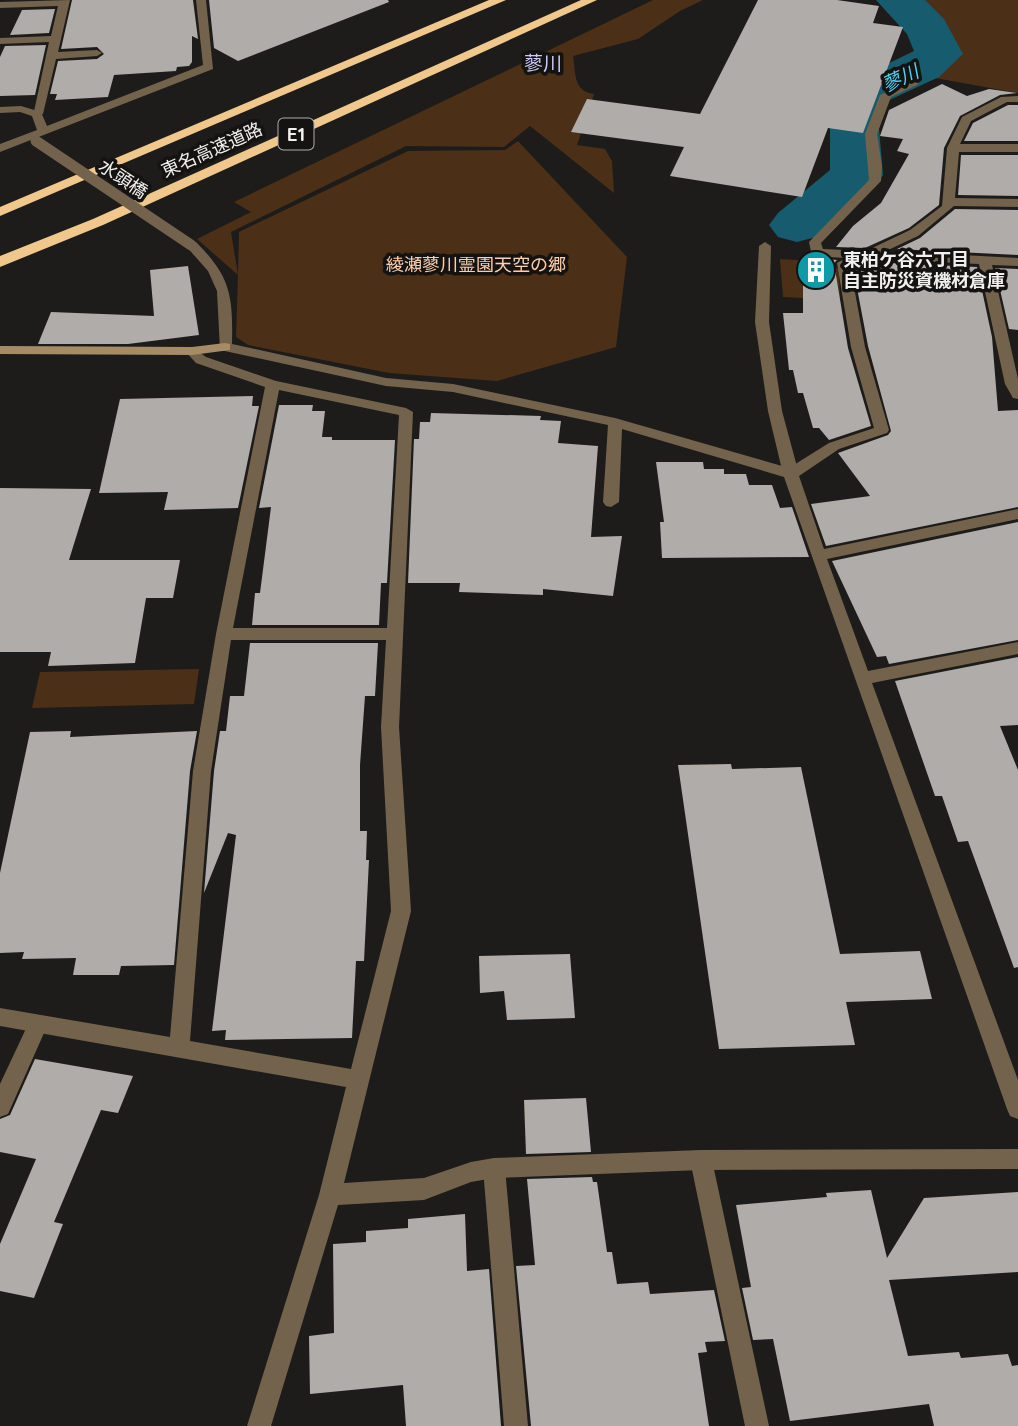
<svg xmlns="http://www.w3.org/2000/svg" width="1018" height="1426" font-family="Quicksand,'Noto Sans JP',sans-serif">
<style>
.green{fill:#4b2f17}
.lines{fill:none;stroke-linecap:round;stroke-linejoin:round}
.river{fill:#165c6e;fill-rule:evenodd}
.building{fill:#afaca9}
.lane{fill:#74634c;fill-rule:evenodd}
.street{fill:#74634c;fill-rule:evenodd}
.secondary{fill:#a68c66;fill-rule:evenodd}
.highway{fill:#f1c88c;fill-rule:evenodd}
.street-bridge{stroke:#74634c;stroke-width:11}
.labels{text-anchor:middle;stroke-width:7;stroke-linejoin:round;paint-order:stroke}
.far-street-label{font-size:18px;fill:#f2f0ef;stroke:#151311}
.far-poi-label{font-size:18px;font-weight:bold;fill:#f2f0ef;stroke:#151311;text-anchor:start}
.far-park-label{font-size:18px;fill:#fecfaa;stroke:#151311}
.far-neighbourhood-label{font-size:19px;fill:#cccaf6;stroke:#151311}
.far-water-label{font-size:19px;font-style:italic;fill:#53d1f4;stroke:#151311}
.shield{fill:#151311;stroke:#b0aeac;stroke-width:2}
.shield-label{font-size:19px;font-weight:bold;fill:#f2f0ef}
</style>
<rect width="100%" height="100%" fill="#1e1c1a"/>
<path class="green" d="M653,0h50l-23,11 -42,28 -65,17c3,18 0,35 21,38l-17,51 28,4 7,12 2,32 -84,-67 -26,21 -98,-1 -175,86 7,43 1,-43 169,-81 97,-1 13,-9 109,116 -11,90 -119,34 -108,-8 -141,-28 -12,-8 2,-62 -41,-36 54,-27 -17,-10z
M895,0h123v93l-105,-19 14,-6 6,-8z
M780,259l50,3 9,8 1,30 -57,-3z
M199,669l-5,35 -162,4 8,-36z"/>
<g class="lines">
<path class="river" d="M876,0h49l19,19 19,35 -24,23 -56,26 -4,25 4,47 -7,11 -60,51 -19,5 -19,-5 -9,-12 9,-12 52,-43v-55l16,-31 68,-33 -7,-17z"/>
</g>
<path class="building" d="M72,0h121l5,39 -6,-3v26l-3,4 -12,1 -1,4 -62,4 -6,22 -53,3 2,-6h-7l8,-33 39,-2 7,-5 -7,-7 -36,2z
M209,0h179l1,2 -151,59 -24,-13z
M758,0h79l42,6 -6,17 30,4 -40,106 -35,-5 -26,69 -132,-21 14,-29 -113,-15 16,-33 113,15z
M55,9l-6,24 -39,2 12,-25z
M46,45l-11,50 -35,1v-39l5,-11z
M942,84l25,12 22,-7 28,4 -17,2 -40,21 -16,32 -5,57 -30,23 -44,20 -29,-1 17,-21 28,-23 28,-49 -12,-3 6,-12 -23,-3 9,-26z
M1008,105h10v36h-54l9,-18z
M961,155h57v41l-60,-1z
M955,209l63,1v45l-121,-6 23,-11z
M825,259l12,1 -3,3 14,85 23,78 -42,14 -10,-12h-6l-10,-35h-5l-5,-23h-4l-6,-57h20v-27z
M869,262l108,5 15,70 6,74 20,-1v97l-192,39 -15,-42 59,-8 -32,-43 50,-18 3,-4 -23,-85 -15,-79z
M188,266l11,69 -71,9h-90l13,-32 103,4 -4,-46z
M995,268l23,1v61l-9,-1z
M253,396l-1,10h7l-21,102 -74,2 4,-18 -69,1 21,-94z
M279,405h34l-1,6h13l-3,26h10v3h63l-8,143h-6l-2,42h-127l3,-32h5l11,-86 -12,1z
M431,413l110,3 -1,4 21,1 -3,22 40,3 -7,91 31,-1 -9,60 -70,-7v6l-84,-3 1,-9h-52l6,-144h5l1,-17h10z
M656,462h47l1,7h20v5h22l3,11h23l8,23 12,-1 17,50 -147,1 -2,-36h4z
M0,488l91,1 -22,71h111l-7,38h-27l-11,65 -87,3 3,-14h-51z
M1018,522v118l-129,24 -3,-8 -9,1 -45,-96z
M250,643h128l-3,53h-10l-5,69v66h7l-1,29h3l-5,101h-8l-4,77 -127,2 1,-10 -14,1 24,-196 -8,-2 -24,60 10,-122 6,-40h6l4,-35h14z
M1018,657v68l-18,1 18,44v197l-4,1 -46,-127 -10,1 -16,-46h-7l-40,-115z
M71,731l-1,6 127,-6 -7,40 -16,194 -53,1 -2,9h-46l3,-17 -54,1 2,-7 -24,1v-80l30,-141z
M731,764l1,5 69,-2 39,187 80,-3 12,48 -86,3 9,43 -136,4 -41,-284z
M570,954l5,64 -68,2 -3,-29 -24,2 -1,-37z
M35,1059l98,17 -15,37 -17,-3 -47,112 9,2 -29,74 -34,-7v-47l36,-85 -36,-7v-33l10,-4z
M586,1098l5,54 -65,2 -2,-54z
M592,1177l1,5h4l10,70h5l5,32 31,-2 2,12 64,-4 11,51 -20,1 2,10 -9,1 11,73h-178l-15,-160 19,-1 -8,-86z
M871,1190l16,68 37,-60 94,-6v80l-129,8 19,76 51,-4 2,6 47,-4 4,12 6,-1v61h-84l-5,-22 -139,17 -17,-82 -20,1 -11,-52 9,-1 -15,-82 91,-8 -1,-4z
M465,1214l2,57 22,-2 12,157h-95l-3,-41 -93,9 -1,-58 25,-3 -1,-89 33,-2v-11l42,-3v-9z"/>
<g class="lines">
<path class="lane" d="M70,0l-12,52 39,-2 5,3 -5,3 -41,3 -13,55 -10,2 16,-74 -49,2v-6l51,-2 7,-30 -58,2v-6z
M765,242l6,4 -2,76 13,89 17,63 -8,5 -8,-5 -15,-63 -13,-89 4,-76z
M38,1015l7,3 3,6 -40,90 -8,3v-33l31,-66z
M701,1150l8,3 3,7 57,266h-24l-55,-266 3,-7z
M494,1158l8,3 3,7 23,258h-24l-21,-258 3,-7z"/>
<path class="street" d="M196,0h10l7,69 -213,83v-8l37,-14 -5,-14 -12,-4 -20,1v-6l21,-1 20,6 6,14 156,-61z
M913,80l6,3 -2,2 -26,12 -14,37 5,32 -1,15 -60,62 2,6 43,2 44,-21 32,-24 5,-58 15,-31 39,-20 17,-1v6h-11l-36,19 -11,23h58v8h-59l-4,46 63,1v8l-64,-1 -36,30 -32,15 132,7v8l-26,-1 26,114v20l-5,-1 -8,-14 -26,-120 -110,-5 -19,6 15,82 24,83 -2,3 -48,16 -40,27 25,73 194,-40v10l-191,40 41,112 150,-29v12l-146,29 146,397v39l-8,-3 -3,-7 -223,-632 -162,-48 -3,73 -8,5 -5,-1 -3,-4 5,-77 -155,-33 -67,-6 -166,-36 -3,-59 -9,-20 -23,-26 11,-3c35,35 37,54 36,102l154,34 67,6 162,34 174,50 40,-25 45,-15 -23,-81 -14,-84 9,-5 -34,-2 -3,-14 60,-62 -4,-46 15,-39z
M192,347l14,10 70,24 130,27 7,4 -14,315 12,184 -67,272 80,-5 47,-16 23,-4 207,-8 317,-1v20l-317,1 -207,8 -23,4 -47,18 -86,5 -67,221h-24l72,-231 27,-108 -346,-61v-18l170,29 23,-266 23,-137 49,-247 -69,-24 -11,-12zM279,390l120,25 -12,213h-154zM231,640h155l-5,87 10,184 -40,158 -161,-28 21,-270z"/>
<path class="secondary" d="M225,343l5,1v6l-38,5 -192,-1v-8l192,1z"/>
<path class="highway" d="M489,0h17l-506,216v-9z
M581,0h16l-494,225 -103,42v-11l93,-37z"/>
<path class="street-bridge" d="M36,141l155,104"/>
</g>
<defs>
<symbol id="building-disc" viewBox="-11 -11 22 22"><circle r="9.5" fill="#0f9aa8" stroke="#151311"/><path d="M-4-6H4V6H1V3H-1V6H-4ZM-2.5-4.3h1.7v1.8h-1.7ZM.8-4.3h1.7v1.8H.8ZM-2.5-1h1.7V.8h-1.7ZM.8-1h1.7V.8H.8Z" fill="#fff"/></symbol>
</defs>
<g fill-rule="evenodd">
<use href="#building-disc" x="794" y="248" width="44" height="44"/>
</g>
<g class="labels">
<g class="far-street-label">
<text transform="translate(212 150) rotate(-24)" y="6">東名高速道路</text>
<text transform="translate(123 179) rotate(34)" y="6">水頭橋</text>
</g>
<g class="far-poi-label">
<text x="843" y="266">東柏ケ谷六丁目<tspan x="843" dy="21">自主防災資機材倉庫</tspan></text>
</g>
<g class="far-park-label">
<text x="476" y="271">綾瀬蓼川霊園天空の郷</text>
</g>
<g class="far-neighbourhood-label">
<text x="543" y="70">蓼川</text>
</g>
<g class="far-water-label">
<text transform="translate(900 78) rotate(-25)" y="7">蓼川</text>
</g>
<rect class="shield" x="278.5" y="118.5" width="35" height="31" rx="5"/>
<g class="shield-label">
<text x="296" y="141">E1</text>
</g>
</g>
</svg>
